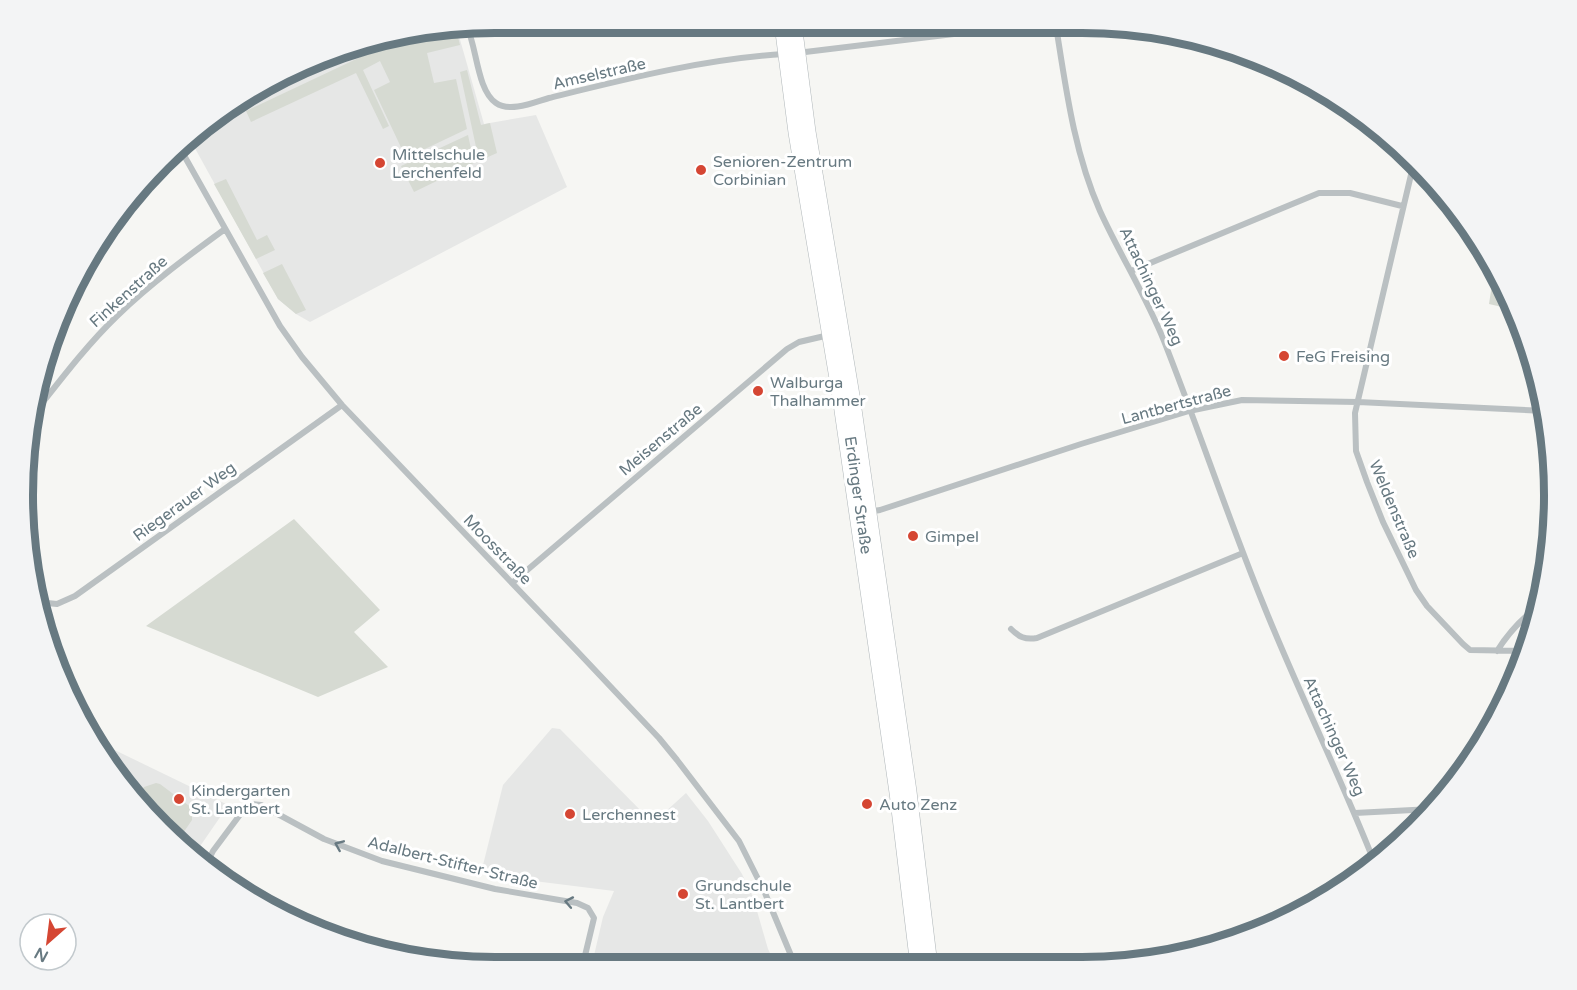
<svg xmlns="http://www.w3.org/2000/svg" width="1577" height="990" font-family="'Varela Round',sans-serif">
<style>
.built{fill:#e6e7e6}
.green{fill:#d6dad2}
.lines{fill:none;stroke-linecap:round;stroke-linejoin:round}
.secondary-casing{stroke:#afb6b9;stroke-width:28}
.street{stroke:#bac0c2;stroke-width:6}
.secondary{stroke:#fff;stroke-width:27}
.oneway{stroke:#677981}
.poi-dot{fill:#d54633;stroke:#fff;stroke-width:2}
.labels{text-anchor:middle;stroke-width:6;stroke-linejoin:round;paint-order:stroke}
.street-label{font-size:16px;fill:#677981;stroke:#fff}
.poi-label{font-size:16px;fill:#677981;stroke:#fff;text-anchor:start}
.rim{fill:none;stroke:#677981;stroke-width:8}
</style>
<rect width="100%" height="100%" fill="#f6f6f3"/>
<path class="built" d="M457,29l27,95 52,-9 31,72 -257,135 -14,-8 -18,-15 -87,-158 41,-39 67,-33 80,-25z
M552,728l8,1 93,94 33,-30 22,28 34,53 11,23 15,52 8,16 -184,-1 11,-47 11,-26 -113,-14 -19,-8 21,-84z
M94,740l132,64 -1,6 -31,45 -92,-98z"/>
<path class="green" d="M456,29l4,16 -33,8 7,30 22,-4 11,50 -61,29 -32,-68 16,-8 -10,-21 -17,9 26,56 -6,3 -27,-56 -105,49 -5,-11 142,-67z
M467,70l14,55 9,-2 7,30 -18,8 -19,-89z
M468,135l6,28 -60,29 -13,-26z
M226,179l31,61 10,-5 8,15 -19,9 -42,-75z
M282,264l24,46 -10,4 -18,-15 -15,-26z
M1492,284h11l3,7 -4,16 -13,-3z
M294,519l86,91 -26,22 34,35 -70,30 -172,-71z
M156,783l4,1 32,24v12l-13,19 -41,-43 6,-9z"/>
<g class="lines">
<defs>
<path id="secondary" d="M788,24l14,108 44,264 57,396 21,174"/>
</defs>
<use href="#secondary" class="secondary-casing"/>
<path class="street" d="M1056,26c10,63 18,126 44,185 20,44 46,85 64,130 34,86 63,174 98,260 35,88 78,174 113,263
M467,27c10,21 10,63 29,76 14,10 39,-1 53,-5 77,-19 155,-39 235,-44
M797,53l223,-27
M181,150l99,176 22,31 40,48 234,245 83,88 18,22 62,81 26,52 30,72
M1414,162l-59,251 1,38 11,31 16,40 33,68 11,16 36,38 7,6 56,1
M1131,271l188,-78h31l52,13
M36,411c26,-33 51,-66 81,-95 33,-32 71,-60 108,-87
M868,512l12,-2 201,-66 108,-33 53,-11 116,2 187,9
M512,583l275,-234 12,-7 30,-7
M37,602l20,2 18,-8 267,-191
M1011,629c8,8 14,11 26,9l206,-85
M1497,651c12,-19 25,-33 43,-46
M1355,813l77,-4
M205,867l8,-16 32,-43 7,-4 9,1 63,34 58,22 113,28 82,14 11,5 6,10 -11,46"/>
<use href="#secondary" class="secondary"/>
</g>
<defs><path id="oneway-chevron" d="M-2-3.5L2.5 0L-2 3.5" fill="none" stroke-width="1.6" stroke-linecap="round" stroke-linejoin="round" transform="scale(1.5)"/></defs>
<g class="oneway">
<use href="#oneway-chevron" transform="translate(339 845) rotate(-157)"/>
<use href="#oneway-chevron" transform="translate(569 902) rotate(-169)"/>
</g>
<g class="poi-dot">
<circle cx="380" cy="163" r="6"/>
<circle cx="701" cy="170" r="6"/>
<circle cx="1284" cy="356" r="6"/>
<circle cx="758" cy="391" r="6"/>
<circle cx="913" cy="536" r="6"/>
<circle cx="179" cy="799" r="6"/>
<circle cx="867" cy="804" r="6"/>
<circle cx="570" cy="814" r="6"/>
<circle cx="683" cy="894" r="6"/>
</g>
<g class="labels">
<g class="street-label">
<text transform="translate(599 73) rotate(-13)" y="6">Amselstraße</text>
<text transform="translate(1152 286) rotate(65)" y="6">Attachinger Weg</text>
<text transform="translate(128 291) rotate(-42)" y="6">Finkenstraße</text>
<text transform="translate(1176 404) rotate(-15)" y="6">Lantbertstraße</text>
<text transform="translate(660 439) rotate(-40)" y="6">Meisenstraße</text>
<text transform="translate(859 495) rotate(82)" y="6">Erdinger Straße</text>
<text transform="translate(184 501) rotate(-36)" y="6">Riegerauer Weg</text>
<text transform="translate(1395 509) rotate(67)" y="6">Weldenstraße</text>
<text transform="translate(498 549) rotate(46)" y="6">Moosstraße</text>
<text transform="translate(1335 736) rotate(66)" y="6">Attachinger Weg</text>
<text transform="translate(453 862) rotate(14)" y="6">Adalbert-Stifter-Straße</text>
</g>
<g class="poi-label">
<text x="392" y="160">Mittelschule<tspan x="392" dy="18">Lerchenfeld</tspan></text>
<text x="713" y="167">Senioren-Zentrum<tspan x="713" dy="18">Corbinian</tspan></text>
<text x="1296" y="362">FeG Freising</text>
<text x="770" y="388">Walburga<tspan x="770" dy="18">Thalhammer</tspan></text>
<text x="925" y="542">Gimpel</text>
<text x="191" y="796">Kindergarten<tspan x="191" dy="18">St. Lantbert</tspan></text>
<text x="879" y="810">Auto Zenz</text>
<text x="582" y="820">Lerchennest</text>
<text x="695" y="891">Grundschule<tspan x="695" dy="18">St. Lantbert</tspan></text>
</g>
</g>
<path d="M0 0H1577V990H0ZM495 33H1082A462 462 0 0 1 1544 495V495A462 462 0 0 1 1082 957H495A462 462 0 0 1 33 495V495A462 462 0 0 1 495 33Z" fill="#f3f4f5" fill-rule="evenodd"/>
<path class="rim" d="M495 33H1082A462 462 0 0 1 1544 495V495A462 462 0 0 1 1082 957H495A462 462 0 0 1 33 495V495A462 462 0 0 1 495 33Z"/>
<g transform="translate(48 942) rotate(208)"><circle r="28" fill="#ffffff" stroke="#c2c9cd" stroke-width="1.5"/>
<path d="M0-4.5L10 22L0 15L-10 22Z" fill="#d54633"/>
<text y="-9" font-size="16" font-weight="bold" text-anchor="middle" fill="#677981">N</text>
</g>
</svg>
